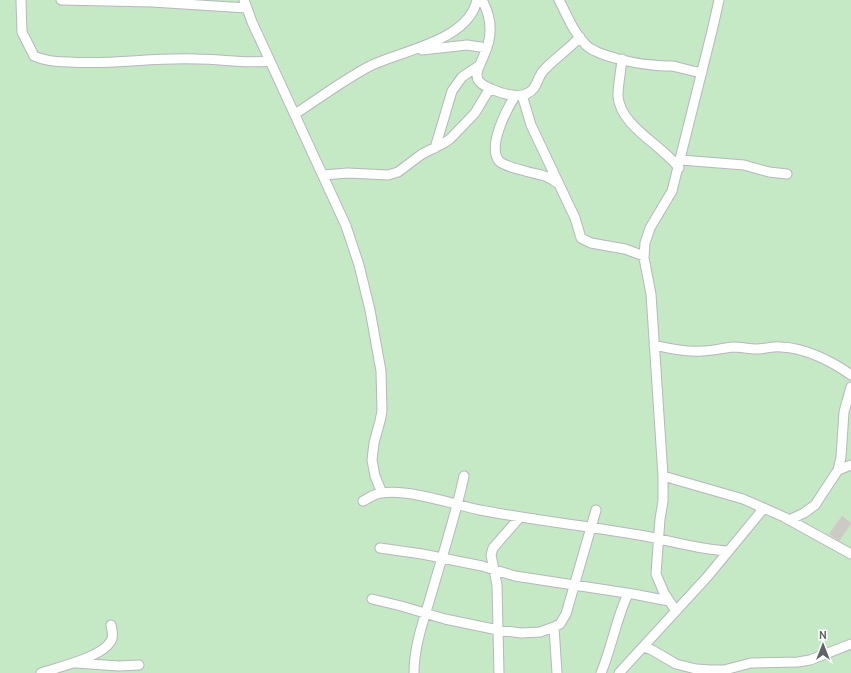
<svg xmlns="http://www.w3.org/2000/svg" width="851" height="673" font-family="Cabin,sans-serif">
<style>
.green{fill:#c5e8c5}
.building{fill:#cccac5;stroke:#d6d1c6}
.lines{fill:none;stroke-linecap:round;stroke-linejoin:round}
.minor-casing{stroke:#b5b8bc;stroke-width:11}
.minor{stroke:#fff;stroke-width:9}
</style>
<rect width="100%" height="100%" fill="#f1efe8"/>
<path class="green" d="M0,0h851v673h-851z"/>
<path class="building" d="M842,516l9,7v1l-12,17 -10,-7z"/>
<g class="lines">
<defs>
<path id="minor" d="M21,0l1,32 12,24c11,5 23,6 35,6 43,3 85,-5 128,-3 25,0 48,5 73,2
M61,0l91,2 95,6
M244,0l8,22 94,204 13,39 11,45 11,61 1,40 -2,10 -6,22 -2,17 3,16 7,17
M482,0c10,18 11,36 2,55 -2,6 -7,13 -7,20 0,8 8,11 14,14 12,5 33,12 43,-1 4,-6 5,-13 10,-18 11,-12 25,-21 36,-33
M559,0c8,15 14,32 27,45 11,11 51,19 67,20 7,1 13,1 19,1 10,2 20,5 30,7
M422,50l45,-5 20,3
M622,59c-1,12 -4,25 -4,37 2,30 44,49 61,72
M522,95l9,30 44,93 6,20 10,5 34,6 19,7
M515,96c-8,13 -28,50 -16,65 5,5 19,8 26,10 13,4 21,3 32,12
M295,114c23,-15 50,-35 75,-48 33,-16 98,-25 107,-66
M435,148l17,-57 10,-14 18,-12
M681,160l63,5 25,7 18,2
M323,175l25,-2 40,2 10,-3 24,-18 22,-11 6,-4 25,-26 15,-25
M654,345c16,4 32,7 48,6 11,0 20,-3 31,-4 8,0 16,2 24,2 8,0 16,-3 24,-2 24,1 51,14 70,28
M838,470l13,-5
M663,476l80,23 41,18 67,37
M363,501c6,-3 12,-8 19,-8 28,-4 70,11 98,17 53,10 106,16 159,25 30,5 59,15 89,16
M789,520l15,-7 11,-8 23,-35 3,-13 3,-45 7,-25
M380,548l42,6 60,12 33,10 118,18 36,7
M372,599l29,7 44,13 53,11 23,3 19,-1 14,-5 6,-3 6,-10 30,-104
M676,611l-12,-18 -8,-19 4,-55 3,-18v-25l-12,-182 -7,-36 1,-15 5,-15 22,-37 40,-160 7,-31
M554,627l3,46
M644,647l8,3 24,14 20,5 15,1h13l27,-7 47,-1 12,-2 41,-16
M76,663l43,3 20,-1
M41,673c17,-6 60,-15 70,-32 3,-5 1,-11 0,-16
M414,673c0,-25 8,-48 15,-71 12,-42 26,-84 35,-126
M499,673l-2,-88 -6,-30 2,-7 27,-31
M601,673c11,-26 15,-54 27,-79
M619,673l89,-97 56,-68"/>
</defs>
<use href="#minor" class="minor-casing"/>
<use href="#minor" class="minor"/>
</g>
<g transform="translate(823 645)" stroke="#ffffff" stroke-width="3" paint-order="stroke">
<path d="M0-3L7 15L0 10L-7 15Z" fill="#5f6368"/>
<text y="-6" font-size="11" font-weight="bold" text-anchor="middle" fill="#5f6368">N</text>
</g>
</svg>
